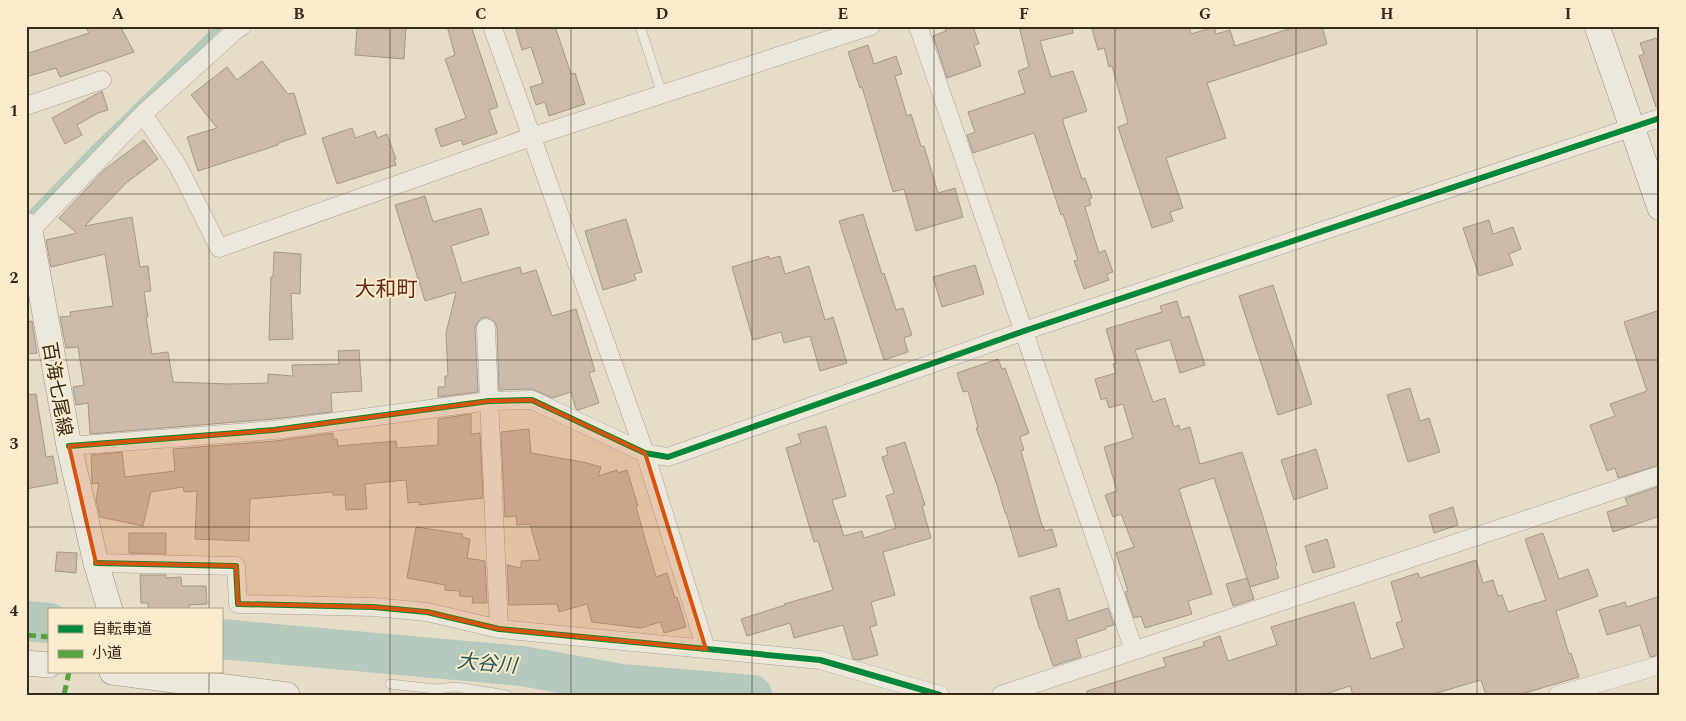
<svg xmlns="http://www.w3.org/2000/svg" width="1686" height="721" font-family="Spectral,'Noto Sans JP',serif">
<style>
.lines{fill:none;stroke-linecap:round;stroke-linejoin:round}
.stream{stroke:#b5c9bd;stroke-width:7}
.river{stroke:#b5c9bd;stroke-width:40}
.building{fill:#c9baa9;stroke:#a59888}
.lane-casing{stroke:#a9a192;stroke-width:10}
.street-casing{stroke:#a9a192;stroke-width:19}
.secondary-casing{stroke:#999182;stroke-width:26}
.lane{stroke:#ece7db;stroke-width:9}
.street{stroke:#ece7db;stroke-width:18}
.secondary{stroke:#ece7db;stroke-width:25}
.quiet{stroke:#53a340;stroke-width:5;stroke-dasharray:10 5;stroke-linecap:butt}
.cycleway-casing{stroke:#f8eccc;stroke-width:9}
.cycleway{stroke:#00873e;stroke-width:6}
.marked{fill:#d6540d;fill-opacity:0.2;stroke:#d6540d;stroke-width:4;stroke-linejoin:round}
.grid{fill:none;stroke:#37291a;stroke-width:1;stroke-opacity:0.55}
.labels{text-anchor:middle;stroke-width:4;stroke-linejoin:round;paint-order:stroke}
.street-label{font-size:19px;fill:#37291a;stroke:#f8eccc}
.water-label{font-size:20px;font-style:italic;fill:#285856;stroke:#f8eccc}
.quarter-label{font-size:21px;fill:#672917;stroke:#f8eccc}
.neatline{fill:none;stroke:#37291a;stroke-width:2}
.grid-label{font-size:16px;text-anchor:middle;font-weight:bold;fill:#37291a}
</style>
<rect width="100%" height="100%" fill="#e5ddc8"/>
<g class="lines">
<path class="stream" d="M26,219l70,-72 124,-121"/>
<path class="river" d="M26,621l23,2
M221,639l301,27 99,18 131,11"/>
</g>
<path class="building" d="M85,26h35l14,26 -74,25 -4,-9 -30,9v-23l63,-21z
M357,26h49l-2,33 -49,-4z
M447,26h24l27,81 -9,3 8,23 -34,12 -2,-5 -20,7 -6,-18 31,-11 -21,-59 10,-4z
M515,26h40l16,48 4,-1 10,31 -36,12 -4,-14 -9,3 -6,-18 13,-4 -12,-36 -9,3z
M945,26h28l6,18 -5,1 7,21 -34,12 -14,-42 13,-5z
M1019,26h53l1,7 -33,8 11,36 22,-6 14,40 -24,8v3l19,57 3,-1 7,20 -3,1 2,6 -6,2 14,46 6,-3 8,22 -6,2 2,6 -25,9 -10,-28 4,-1 -15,-46 -2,1 -27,-82 -61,20 -6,-18 8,-3 -7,-20 57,-19 -7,-22 11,-4z
M1101,26h88l2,8 23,-7 2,7 14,-4 5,16 63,-20h24l5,18 -120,39 19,55 -60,20 17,50 -13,4 3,9 -21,7 -34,-101 10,-4 -16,-57 -3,1 -5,-19 -6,2 -6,-21z
M1656,38l4,10v59h-4l-17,-51 5,-2 -4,-11z
M868,45l6,19 22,-8 6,18 -7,2 12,40 4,-2 10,32h3l14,47 17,-5 8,29 -47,14 -12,-42 -11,3 -31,-105 -2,1 -12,-36z
M262,61l26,33 6,-1 12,41 -28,9v2l-80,26 -11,-34 30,-9 -26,-33 36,-28 10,13z
M102,91l6,19 -10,3 -21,12 5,10 -17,9 -13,-26z
M352,128l3,10 20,-7 2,7 10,-4 9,25h-2l2,6 -59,19 -15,-46z
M144,140l14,19 -32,24 -41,43 47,-9 8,50 8,-1 3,25 -7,1 4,25h-2l6,37 16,-2 5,30 56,2 39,-1v-9l25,2 -1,-11 47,-1 -1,-13 21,-1 3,41 -31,2 1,19 -59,7 -183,15 -2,-31 -12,2 -3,-18 11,-2 -6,-38 -12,1 -6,-31 11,-1 -1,-4 43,-6 -8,-52 -54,13 -5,-27 31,-7 -18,-15 46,-49z
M425,196l8,26 48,-14 8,26 -38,12 11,37 58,-16 2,7 14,-4 16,46 24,-7 19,62 -6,2 10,30 -21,7 -2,-1 -5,-17 -19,6 -20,-9 -33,1 -2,-62 -2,-6 -9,-5 -6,2 -5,9 3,64 -40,5v-10h7v-11h3l-2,-43 10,-41 -31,9 -30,-96z
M863,214l19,60 2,-1 12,37 7,-2 9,27 -8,3 4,14 -24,8 -45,-139z
M626,219l16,53 -8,2 2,6 -33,10 -18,-59z
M1489,220l4,14 20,-7 8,22 -12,5 4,11 -34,11 -16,-48z
M274,252l27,2 -1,40 -9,-1 2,46 -24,1 2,-63h2z
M769,256v3l11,-3 5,18 24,-8 16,54 8,-3 14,46 -27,8 -10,-35 -26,7 -3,-11 -28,8 -21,-73z
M975,265l9,29 -42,13 -9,-30z
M1273,285l39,119 -34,11 -39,-119z
M1177,301l5,17 7,-2 16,49 -25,8 -10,-33 -35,10 18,52 12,-4 9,29 5,-2 1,5 10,-3 10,37 42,-12 20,62 15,51 -2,1 4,12 -29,9 -36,-109 -35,11 33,105 -24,7 4,13 -47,14 -4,-12 -7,2 -9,-26 3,-1 -12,-38 18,-6 -13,-33 -8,3 -8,-22 12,-4 -13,-44 29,-9 -10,-34 -14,4 -3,-10 -5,2 -6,-21 21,-6 -3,-9 3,-1 -10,-34 56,-17 -2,-6z
M1660,310v155l-42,13 -3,-10 -8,3 -17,-46 25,-9 -5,-12 37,-13 -23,-69z
M32,321l5,32 -11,1v-32z
M998,359l4,10 3,-1 24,65 -9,4 4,13 -3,1 20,71 4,9 7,-2 5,17 -38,11 -13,-44h-1l-8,-28 -21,-57 2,-1 -10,-36 -5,1 -6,-19z
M1410,388l10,33 9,-3 11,34 -32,10 -21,-67z
M36,394l10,63 7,-1 5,27 -32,6v-94z
M471,414v20l9,-1 3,65 -64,7 1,-3 -12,1 -2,-23 -41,4 2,25 -21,1 -1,-15h-12l-1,-3 -82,7 -1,42 -54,-2 2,-48 -13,1 -1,-5 -32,5 -8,34 -43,-9 -4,-18 3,-16 -7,1v-2l-1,-27 31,-3 3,25 50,-6 -2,-22 102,-8 58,-8v6h4l1,7 58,-5 1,7 41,-3v-26z
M826,426l20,70 -14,4 12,36 18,-5 2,7 32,-10 -10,-32 8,-3 -12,-36 6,-2 -2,-7 19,-6 20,63 -3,1 9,32 -48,14 12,43 -24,7 6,23 -7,2 8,28 -19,5 -6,-1 -10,-34 -49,13 -4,-15 -43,13 -6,-17 44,-14 -1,-1 49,-14 -15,-49 -4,1 -28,-94 15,-5 -3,-9z
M529,429l2,24 52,9 18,5 -3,9 19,-6 1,3 9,-3 11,36 -2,1 20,70 11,-4 8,25 2,-1 9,30 -22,6 -4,-11 -19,6 -49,-6 -5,-18 -28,8 -2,-8 -48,1 -2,-40 14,3v-7l19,-1 -10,-36 -13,1 -1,-9 -11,1 -4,-85z
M1316,449l12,39 -34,12 -13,-40z
M1660,486v30l-47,16 -6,-20 21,-7 -3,-7z
M1453,507l5,18 -24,8 -5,-18z
M416,527l47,7 -1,3 8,2 -3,19 18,3 2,42h-15l1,-6 -14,-1 1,-5 -15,-1v-5l-38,-7z
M129,533h37v21l-37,-1z
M1543,533l16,46 29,-10 10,27 -42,15 13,43 2,-1 8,24 -61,18h-32l-5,-15 -51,15h-77l-3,-9 -28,9h-235v-4l79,-25 -3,-8 41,-12 -1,-4 17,-6 8,25 49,-16 -6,-18 83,-25 17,57 33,-11 -8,-25 6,-2 -11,-39 27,-9 2,5 56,-18 7,23 10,-3 5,16 4,-1 6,17 38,-12 -21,-61z
M1327,539l8,28 -22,6 -8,-27z
M57,552l20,1 -1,20 -21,-2z
M140,575h26v3l15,-1 1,9h24l1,18 -18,1v4l-41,1v-7h-7z
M1247,578l7,21 -21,7 -7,-22z
M1059,588l9,33 40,-13 6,17 -8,2v2l-30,10 5,18 -28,9 -12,-36h-1l-10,-33z
M1660,596v59l-10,2 -10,-32 -33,10 -8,-25 26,-8 2,5z"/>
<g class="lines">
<defs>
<path id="lane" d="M640,26l22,68
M390,684l45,5 21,-2 51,8"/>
<path id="street" d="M492,26l153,427 61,196
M918,26l216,624
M26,106l76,-26
M143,114l35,52 41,82 312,-111 340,-111
M30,231l113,-117 93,-84 6,-4
M486,328l13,301
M69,446l205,-16 215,-29 43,-1 113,53 23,4 356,-126 636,-213
M96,563l140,3 2,38 135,3 54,5 72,17 321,31 120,35
M1001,695l659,-220
M1558,695l102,-30"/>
<path id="secondary" d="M1597,26l63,182
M26,225l4,6 39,215 27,117 14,47
M26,663l23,2
M112,672l175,23"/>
</defs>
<use href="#lane" class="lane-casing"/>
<use href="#street" class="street-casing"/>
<use href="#secondary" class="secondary-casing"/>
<use href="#lane" class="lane"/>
<use href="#street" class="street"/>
<use href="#secondary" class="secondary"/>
<path class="quiet" d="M26,635l23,2
M64,695l5,-23"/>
<defs>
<path id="cycleway" d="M69,446l205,-16 215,-29 43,-1 113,53 23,4 356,-126 636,-213
M96,563l140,3 2,38 135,3 54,5 72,17 321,31 120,35"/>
</defs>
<use href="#cycleway" class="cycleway-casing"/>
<use href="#cycleway" class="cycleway"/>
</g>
<path class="marked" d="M532,400l113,53 61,196 -207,-20 -72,-17 -54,-5 -135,-3 -2,-38 -140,-3 -27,-117 205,-16 215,-29z"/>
<path class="grid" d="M209,26v584M390,26v669M571,26v669M752,26v669M934,26v669M1115,26v669M1296,26v669M1477,26v669M26,194h1634M26,360h1634M26,527h1634M209,672v23"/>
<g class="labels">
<g class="street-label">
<text transform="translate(58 389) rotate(80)" y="7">百海七尾線</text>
</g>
<g class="water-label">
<text transform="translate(487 663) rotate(5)" y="7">大谷川</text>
</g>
<g class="quarter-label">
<text x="386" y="296">大和町</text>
</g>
</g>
<rect width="1686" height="721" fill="none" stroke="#f8eccc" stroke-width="55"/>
<rect x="48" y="608" width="175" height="65" fill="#f8eccc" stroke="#ab9e85"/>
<rect x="58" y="625" width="25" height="8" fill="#00873e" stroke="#ab9e85"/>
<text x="92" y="634" font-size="15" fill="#37291a">自転車道</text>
<rect x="58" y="650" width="25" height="8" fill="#53a340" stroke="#ab9e85"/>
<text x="92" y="658" font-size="15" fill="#37291a">小道</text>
<rect x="28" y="28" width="1630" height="666" class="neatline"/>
<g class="grid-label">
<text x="118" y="19">A</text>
<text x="299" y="19">B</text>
<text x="481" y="19">C</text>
<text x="662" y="19">D</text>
<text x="843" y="19">E</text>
<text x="1024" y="19">F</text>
<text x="1205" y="19">G</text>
<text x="1387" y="19">H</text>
<text x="1568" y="19">I</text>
<text x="14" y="116">1</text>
<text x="14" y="283">2</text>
<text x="14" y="449">3</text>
<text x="14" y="616">4</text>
</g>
</svg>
